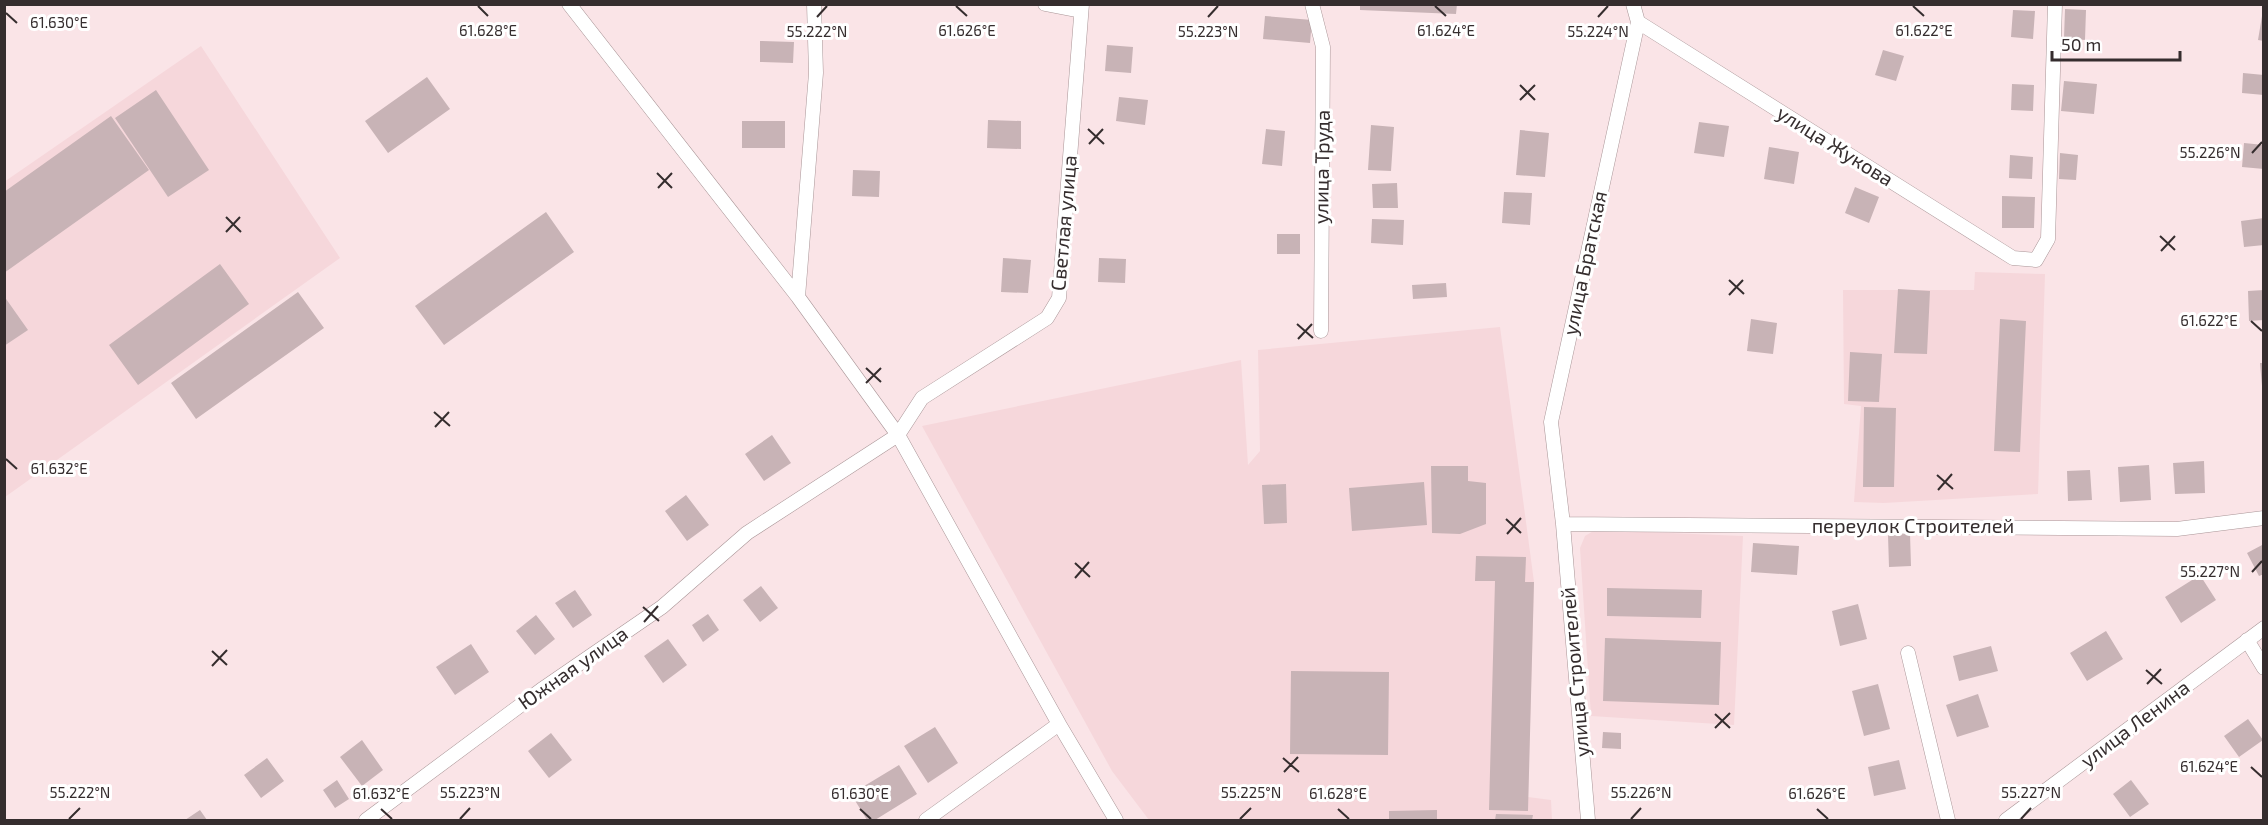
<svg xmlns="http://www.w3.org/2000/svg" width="2268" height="825" font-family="'Exo 2',sans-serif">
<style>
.built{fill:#f6d7db}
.building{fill:#c8b3b6}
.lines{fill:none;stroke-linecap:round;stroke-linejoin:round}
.minor-casing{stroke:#a99597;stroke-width:15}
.minor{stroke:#fff;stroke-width:14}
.ticks{fill:none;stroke:#352d2e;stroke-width:2}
.labels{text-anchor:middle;stroke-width:6;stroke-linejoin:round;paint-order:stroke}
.street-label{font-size:20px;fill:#352d2e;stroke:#fff}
.ticks-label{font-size:15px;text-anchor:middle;fill:#352d2e;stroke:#fff;stroke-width:6;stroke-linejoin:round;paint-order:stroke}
</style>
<rect width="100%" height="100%" fill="#fae4e7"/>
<path class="built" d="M201,46l139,212 -335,239 -1,-315z
M1975,272l70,2 -7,220 -154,9 -30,-1 7,-96 -17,-2 -1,-114h131z
M1500,327l34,255 -6,215 23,3 1,20h-403l-37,-49 -190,-345 319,-66 7,105 12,-14 -2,-101z
M1595,530l148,6 -9,189 -143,-9 -11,-168 5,-12z"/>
<path class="building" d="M1360,4h97l-1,10 -96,-4z
M2065,9l21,1 -1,30 -21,-2z
M2013,10l22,1 -2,28 -22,-2z
M1265,16l47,4 -2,23 -47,-4z
M2262,16h2v25l-6,-1z
M760,41l34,1 -1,21 -33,-1z
M1107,45l26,2 -2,26 -26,-2z
M1883,50l21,6 -8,25 -21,-6z
M2243,73l21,2v20l-22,-2z
M427,77l23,32 -62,44 -23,-32z
M2064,81l33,3 -3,30 -33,-3z
M2012,84l22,1 -1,26 -22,-1z
M156,90l53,80 -41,27 -53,-79z
M1119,97l29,3 -3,25 -29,-4z
M111,116l38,54 -145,103v-81z
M988,120l33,1v28l-34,-1z
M742,121h43v27h-43z
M1699,122l30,4 -5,31 -30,-4z
M1371,125l23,2 -3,44 -23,-1z
M1266,129l19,2 -3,35 -20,-2z
M1520,130l29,3 -4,44 -29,-2z
M2244,143l20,2v24l-22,-2z
M1769,147l30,5 -5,32 -30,-5z
M2060,153l18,2 -2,25 -17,-1z
M2010,155l23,2 -1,22 -23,-1z
M853,170l27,1 -1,26 -27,-1z
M1397,183l1,25h-25l-1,-24z
M1855,187l24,10 -10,26 -24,-10z
M1504,192l28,1 -2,32 -28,-2z
M2002,196l33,1 -1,31h-32z
M546,212l28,40 -130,93 -29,-39z
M2264,218v27l-20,2 -3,-26z
M1372,219l32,1 -1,25 -32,-2z
M1277,234h23v20h-23z
M1003,258l28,2 -3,33 -27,-1z
M1099,258l27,1 -1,24 -27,-1z
M220,264l29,40 -111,81 -29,-40z
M1446,283l1,14 -34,2 -1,-14z
M1898,289l32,2 -3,63 -33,-1z
M2264,290v30l-15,1 -1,-30z
M298,292l26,36 -128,91 -25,-36z
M4,296l24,34 -24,16z
M1751,319l26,4 -4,31 -26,-3z
M2000,319l26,2 -6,131 -26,-1z
M1850,352l32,2 -3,48 -31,-1z
M2260,363h4v23h-2z
M1864,407l32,1 -2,79h-31z
M772,435l19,28 -27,18 -19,-27z
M2204,461l1,32 -30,1 -2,-31z
M2149,465l2,35 -31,2 -2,-35z
M1431,466h37v15l18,2v41l-26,10 -28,-1z
M2090,470l2,30 -24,1 -1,-30z
M1424,482l3,43 -75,6 -3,-43z
M1286,484l1,39 -23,1 -2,-39z
M686,495l23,30 -22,16 -22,-30z
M1910,534l1,32 -22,1 -1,-32z
M1753,543l46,3 -2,29 -46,-3z
M2264,544v30l-5,2 -12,-23z
M1476,556l50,1 -1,25h9l-6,229 -39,-1 6,-229h-20z
M2200,575l16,25 -35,23 -16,-26z
M761,586l17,22 -18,14 -17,-22z
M1607,588l95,2 -1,28 -94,-2z
M575,590l17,25 -19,13 -18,-25z
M1858,604l9,35 -27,7 -8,-35z
M708,614l11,16 -16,12 -11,-17z
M536,615l19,24 -20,16 -19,-24z
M2106,631l17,28 -36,22 -17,-28z
M1605,638l116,4 -2,63 -116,-4z
M668,639l19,26 -24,18 -19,-27z
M471,644l18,28 -34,23 -19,-28z
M1991,646l7,25 -39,10 -6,-25z
M1291,671l98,1 -1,83 -98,-1z
M1878,684l12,45 -26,7 -12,-45z
M1978,694l11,33 -32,10 -11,-32z
M2248,719l15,21 -24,17 -15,-21z
M935,727l23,36 -30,20 -24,-37z
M1603,732l18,1v16l-19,-1z
M551,733l21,27 -23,18 -21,-27z
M362,740l21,30 -21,16 -22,-29z
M267,758l17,23 -23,17 -17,-23z
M1899,760l7,29 -32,7 -6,-29z
M899,765l18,29 -42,26h-8l-16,-26z
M337,780l12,19 -14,9 -12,-18z
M2131,780l18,24 -19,13 -17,-23z
M200,810l7,10h-22z
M1437,810v10h-48v-9z
M1496,814l37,1 -1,5h-37z"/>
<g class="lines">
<defs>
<path id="minor" d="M569,4l229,293 100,138 161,289 57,96
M1045,4l36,7
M1312,4l11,43 -2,284
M1638,22l375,236 23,2 12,-21 7,-235
M798,297l18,-224 -2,-69
M1563,524l614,5 87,-11
M2247,640l17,28
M1908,653l40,167
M366,820l175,-130 121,-83 85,-74 151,-98 24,-37 125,-80 12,-20 23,-294
M926,820l133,-96
M1588,820l-25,-296 -12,-102 87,-400 -5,-18
M2006,820l258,-192"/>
</defs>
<use href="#minor" class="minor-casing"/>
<use href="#minor" class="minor"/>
</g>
<path class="ticks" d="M478,6l10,10M956,6l11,10M1435,6l11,10M1913,6l11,10M6,13l11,10M817,17l10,-11M1208,17l10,-11M1598,17l10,-11M1520,85l15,15M1520,100l15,-15M1088,129l16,15M1089,144l14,-15M2252,153l10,-11M657,173l15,15M658,188l14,-15M226,217l15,15M226,232l14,-15M2160,236l15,14M2161,251l14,-15M1729,280l15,14M1729,295l14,-15M2251,321l11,10M1297,324l16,14M1298,339l14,-15M866,368l15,14M866,383l15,-15M434,412l16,14M435,427l14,-15M6,459l11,10M1937,475l16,14M1938,490l14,-16M1506,519l15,14M1507,534l14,-16M1075,563l15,14M2252,572l10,-11M1075,578l14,-16M643,607l16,14M644,622l14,-16M212,651l15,14M212,666l15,-16M2146,670l16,14M2147,684l14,-15M1715,714l15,14M1715,728l15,-15M1283,758l16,14M2251,767l11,10M1284,772l14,-15M381,809l11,10M860,809l11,10M1338,809l11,10M1817,809l11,10M69,819l11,-11M460,819l10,-11M1240,819l11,-11M1631,819l10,-11M2021,819l10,-11"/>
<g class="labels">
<g class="street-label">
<text transform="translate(1835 146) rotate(32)" y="7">улица Жукова</text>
<text transform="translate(1322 167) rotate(-89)" y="7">улица Труда</text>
<text transform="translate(1064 223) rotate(-85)" y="7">Светлая улица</text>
<text transform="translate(1585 263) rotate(-78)" y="7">улица Братская</text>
<text x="1913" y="533">переулок Строителей</text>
<text transform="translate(573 668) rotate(-35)" y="7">Южная улица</text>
<text transform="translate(1575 672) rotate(-95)" y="7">улица Строителей</text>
<text transform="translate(2135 724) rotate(-37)" y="7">улица Ленина</text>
</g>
</g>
<g class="ticks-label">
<text x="59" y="28">61.630°E</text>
<text x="488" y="36">61.628°E</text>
<text x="967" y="36">61.626°E</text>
<text x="1446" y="36">61.624°E</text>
<text x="1924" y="36">61.622°E</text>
<text x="1208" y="37">55.223°N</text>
<text x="817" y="37">55.222°N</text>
<text x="1598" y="37">55.224°N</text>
<text x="2210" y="158">55.226°N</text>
<text x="2209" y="326">61.622°E</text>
<text x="59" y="474">61.632°E</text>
<text x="2210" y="577">55.227°N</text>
<text x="2209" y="772">61.624°E</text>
<text x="80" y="798">55.222°N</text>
<text x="470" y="798">55.223°N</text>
<text x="1251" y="798">55.225°N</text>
<text x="1641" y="798">55.226°N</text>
<text x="2031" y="798">55.227°N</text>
<text x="381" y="799">61.632°E</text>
<text x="860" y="799">61.630°E</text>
<text x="1338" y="799">61.628°E</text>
<text x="1817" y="799">61.626°E</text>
</g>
<rect width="2268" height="825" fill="none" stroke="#352d2e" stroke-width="12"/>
<path d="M2052 51v9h128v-9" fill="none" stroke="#352d2e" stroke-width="3"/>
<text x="2061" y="51" font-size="18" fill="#352d2e" stroke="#ffffff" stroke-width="4.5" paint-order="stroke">50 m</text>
</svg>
